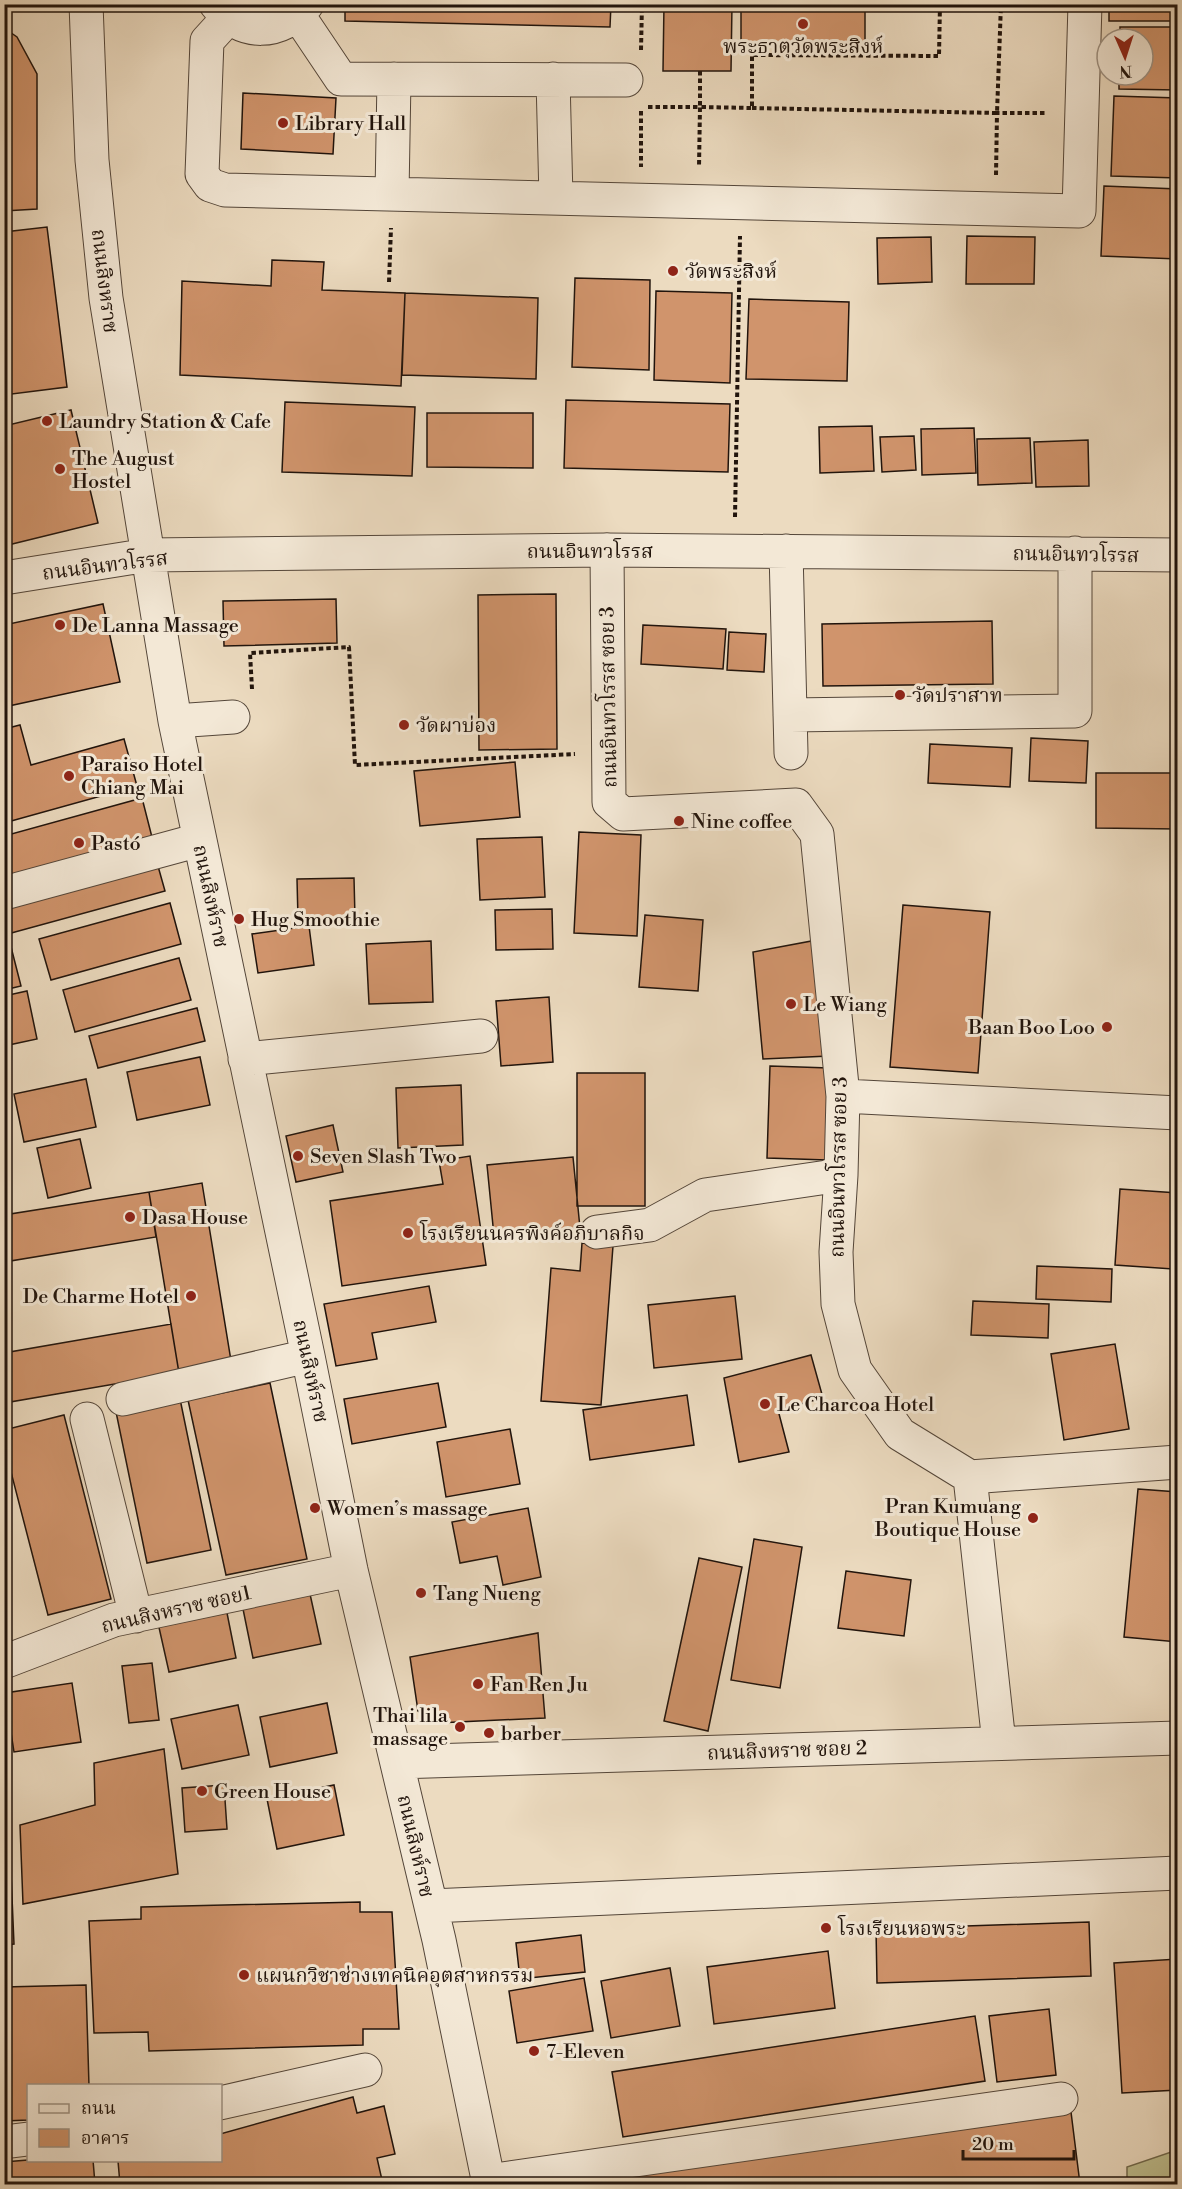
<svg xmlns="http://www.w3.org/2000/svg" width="1182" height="2189" font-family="'Libre Bodoni','Noto Serif Thai',serif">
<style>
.green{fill:#bebe8e;stroke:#70694d;stroke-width:1.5}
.building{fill:#d0946c;stroke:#21140c;stroke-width:1.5}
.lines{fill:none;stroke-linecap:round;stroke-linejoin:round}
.minor-casing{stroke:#544639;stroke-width:35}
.path{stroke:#21140c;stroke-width:4;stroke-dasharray:4.5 3;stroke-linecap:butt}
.minor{stroke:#f3e8d6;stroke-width:33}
.poi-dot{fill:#8f2418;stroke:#f3e8d6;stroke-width:2}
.labels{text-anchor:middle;stroke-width:6;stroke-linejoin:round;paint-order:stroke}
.poi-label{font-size:20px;fill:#21140c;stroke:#f3e8d6;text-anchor:start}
.street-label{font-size:20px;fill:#21140c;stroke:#f3e8d6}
</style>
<rect width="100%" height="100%" fill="#ecdbc0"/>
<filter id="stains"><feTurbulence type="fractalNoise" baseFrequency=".00333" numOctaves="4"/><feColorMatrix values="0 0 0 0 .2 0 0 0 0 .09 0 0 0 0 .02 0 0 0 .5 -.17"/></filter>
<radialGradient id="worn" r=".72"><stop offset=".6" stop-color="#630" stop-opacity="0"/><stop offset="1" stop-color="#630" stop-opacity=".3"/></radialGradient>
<path class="green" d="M1177,2150v34h-50v-17z"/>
<path class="building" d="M345,4h266l-1,23 -265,-6z
M664,4h68l-1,67h-68z
M741,4h124v40h-124z
M1109,4h69v17h-69z
M1120,27h58v63l-59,-1v-14h24v-36h-23z
M4,28l13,9 20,37v135l-33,2z
M243,93l93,5 -3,56 -92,-5z
M1114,96l64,2v80l-67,-2z
M1104,186l74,3v70l-77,-3z
M47,227l20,160 -63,8v-163z
M967,236l68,1 -1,47h-68z
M931,237l1,45 -54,2 -1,-46z
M272,260l52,2 -2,28 83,3 -4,93 -221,-11 2,-94 89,5z
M575,278l75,2 -1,90 -77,-3z
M656,291l76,2 -2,90 -76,-3z
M405,293l133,5 -2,81 -134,-4z
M749,299l100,3 -2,79 -101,-2z
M566,400l164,4 -2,68 -164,-4z
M285,402l130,5 -3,69 -130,-4z
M71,410l27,113 -94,23v-120z
M427,413h106v55l-106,-1z
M872,426l2,45 -54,2 -1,-46z
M974,428l2,45 -54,2 -1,-46z
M914,436l2,34 -34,2 -2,-35z
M1030,438l2,45 -54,2 -1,-46z
M1088,440l1,46 -53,1 -2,-45z
M556,594l1,155 -78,1 -1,-155z
M336,599l1,44 -113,3 -1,-45z
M103,604l17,78 -116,25v-82z
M992,621l1,63 -170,2 -1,-62z
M643,625l83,4 -3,40 -82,-5z
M729,632l37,2 -2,38 -37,-2z
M20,725l11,40 93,-26 13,47 -133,37v-94z
M1031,738l57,3 -2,42 -57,-2z
M930,744l82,4 -2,39 -82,-4z
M515,762l5,55 -100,9 -6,-55z
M1096,773h82v56l-82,-1z
M142,798l13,51 -151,41v-54z
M579,832l62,3 -4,101 -63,-3z
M542,837l3,60 -65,3 -3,-61z
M156,859l9,32 -161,44v-35z
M354,878l1,40 -57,1 -1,-40z
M170,903l11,41 -130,36 -12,-41z
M903,905l87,7 -12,161 -88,-6z
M552,909l1,40 -57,1 -1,-40z
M645,915l58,5 -5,71 -59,-4z
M309,926l5,39 -56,8 -6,-39z
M817,940l12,116 -66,3 -10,-107z
M431,941l2,61 -64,2 -3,-60z
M10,943l11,43 -17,4v-46z
M179,958l12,42 -116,32 -12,-42z
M27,991l10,48 -33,7v-50z
M549,997l4,65 -52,4 -5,-65z
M197,1008l8,33 -107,27 -9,-32z
M200,1057l10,48 -73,15 -10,-48z
M770,1066l59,2 -2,92 -60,-2z
M577,1073h68v133h-68z
M86,1079l10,48 -72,15 -10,-48z
M461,1085l2,60 -65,3 -2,-60z
M333,1125l10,47 -47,10 -10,-46z
M80,1139l11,49 -43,10 -11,-50z
M470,1156l16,109 -144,21 -12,-85 113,-17 -4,-23z
M573,1157l7,71 -86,8 -7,-71z
M202,1183l31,190h-54l-30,-181z
M1120,1189l58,4 -5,76 -58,-4z
M149,1192l7,45 -152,25v-47z
M582,1243l31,3 -12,159 -60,-4 10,-133 29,3z
M1037,1266l75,3 -1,33 -75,-3z
M429,1286l7,36 -64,11 5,26 -41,7 -12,-62z
M735,1296l7,63 -88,9 -6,-63z
M973,1301l76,3 -1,34 -77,-3z
M171,1324l8,49 -175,30v-50z
M1115,1344l14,85 -65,11 -13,-86z
M811,1355l12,43 -45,12 11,42 -50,10 -15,-84z
M270,1383l37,176 -81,16 -38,-175z
M438,1383l8,44 -94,17 -8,-45z
M179,1394l32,156 -64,13 -32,-156z
M687,1395l7,50 -104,15 -7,-50z
M64,1415l47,184 -63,16 -44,-170v-15z
M510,1429l10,55 -74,13 -9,-55z
M1138,1489l40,3v150l-54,-5z
M528,1508l13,69 -38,8 -6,-29 -37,7 -8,-41z
M754,1539l48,8 -22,141 -49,-8z
M699,1558l43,9 -34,164 -44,-10z
M846,1571l65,9 -7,56 -66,-8z
M310,1594l11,50 -68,14 -10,-49z
M226,1608l10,50 -67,14 -11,-49z
M538,1633l7,85 -108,5 -19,-12 -8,-54z
M152,1663l7,57 -30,3 -7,-57z
M72,1683l9,59 -67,10 -9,-59z
M327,1703l10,50 -67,14 -10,-50z
M238,1705l11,50 -67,14 -11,-50z
M164,1749l14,125 -155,30 -3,-79 75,-20 -1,-42z
M224,1785l3,44 -42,3 -3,-44z
M334,1785l10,50 -67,14 -10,-50z
M4,1826h5l5,118 -10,1z
M360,1902v10h32l7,117h-36v16l-214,6 -1,-19 -54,1 -5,-112 52,-2v-12z
M1089,1922l2,54 -214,7 -1,-54z
M581,1935l4,37 -65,7 -4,-36z
M828,1951l7,57 -121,16 -7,-57z
M1178,1959v131l-56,3 -8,-130z
M670,1968l10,58 -69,12 -10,-57z
M584,1978l9,53 -76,12 -8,-52z
M86,1985l3,101h-61v34l-24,1v-134z
M1049,2009l7,66 -59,7 -8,-66z
M975,2016l10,65 -362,56 -11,-65z
M353,2097l4,16 27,-7 11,48 -18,4 5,22 -19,4h-243l-2,-23 102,-1v-26z
M1071,2112l9,72h-454l-2,-16z
M28,2160h65l2,24h-91v-22z
M614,2177l1,7h-55z"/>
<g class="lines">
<defs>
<path id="minor" d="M86,4l6,156 14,138 69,423 133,635 43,214 88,370 50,244
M216,4c25,33 65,32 91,0
M298,15l43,64 285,1
M228,18l-21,23 -5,133 8,11 15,5 854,21 6,-207
M553,79l3,119
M392,194l2,-115
M607,550l2,252 14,12 173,-9 21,29 26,262 -2,79 -5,77 2,52 17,66 45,64 70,43 29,266
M786,551l5,202
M4,578l144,-23 459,-5 571,5
M790,715l285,-4v-158
M175,721l58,-4
M4,893l195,-53
M245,1059l236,-23
M843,1096l335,17
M597,1232l53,-7 55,-30 136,-20
M123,1399l185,-43
M87,1419l49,197
M970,1477l208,-15
M4,1662l110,-42 237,-50
M397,1762l781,-24
M431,1906l747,-33
M220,2103l145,-33
M4,2142l24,-3
M488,2181l573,-82"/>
</defs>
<use href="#minor" class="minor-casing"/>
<path class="path" d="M641,50l1,-46
M700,71v36l52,1v-53l187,1 1,-52
M648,107h52l-1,60
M752,108l245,5 4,-109
M641,111v56
M996,175l1,-62h50
M389,282l2,-54
M735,517l5,-281
M252,689l-2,-36 99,-6 6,118 220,-11"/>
<use href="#minor" class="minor"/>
</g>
<g class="poi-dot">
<circle cx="803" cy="24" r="6"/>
<circle cx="283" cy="123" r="6"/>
<circle cx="673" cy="271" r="6"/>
<circle cx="47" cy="421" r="6"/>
<circle cx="60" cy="469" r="6"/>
<circle cx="60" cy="625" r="6"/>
<circle cx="900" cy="695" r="6"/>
<circle cx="404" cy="725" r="6"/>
<circle cx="69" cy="776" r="6"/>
<circle cx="679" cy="821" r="6"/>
<circle cx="79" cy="843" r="6"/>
<circle cx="239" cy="919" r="6"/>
<circle cx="791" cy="1004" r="6"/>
<circle cx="1107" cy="1027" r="6"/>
<circle cx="298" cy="1156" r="6"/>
<circle cx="130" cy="1217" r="6"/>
<circle cx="408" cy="1233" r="6"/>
<circle cx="191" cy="1296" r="6"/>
<circle cx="765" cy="1404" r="6"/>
<circle cx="315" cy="1508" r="6"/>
<circle cx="1033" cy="1518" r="6"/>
<circle cx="421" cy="1593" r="6"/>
<circle cx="478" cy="1684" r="6"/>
<circle cx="460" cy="1727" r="6"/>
<circle cx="489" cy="1733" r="6"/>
<circle cx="202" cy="1791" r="6"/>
<circle cx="826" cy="1928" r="6"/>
<circle cx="244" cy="1975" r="6"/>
<circle cx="534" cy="2051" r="6"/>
</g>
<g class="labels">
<g class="poi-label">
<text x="803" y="53" text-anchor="middle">พระธาตุวัดพระสิงห์</text>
<text x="295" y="130">Library Hall</text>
<text x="685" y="278">วัดพระสิงห์</text>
<text x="59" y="428">Laundry Station &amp; Cafe</text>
<text x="72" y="465">The August<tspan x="72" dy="23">Hostel</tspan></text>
<text x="72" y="632">De Lanna Massage</text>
<text x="912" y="702">วัดปราสาท</text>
<text x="416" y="732">วัดผาบ่อง</text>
<text x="81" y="771">Paraiso Hotel<tspan x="81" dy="23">Chiang Mai</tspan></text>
<text x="691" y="828">Nine coffee</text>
<text x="91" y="850">Pastó</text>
<text x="251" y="926">Hug Smoothie</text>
<text x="803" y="1011">Le Wiang</text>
<text x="1095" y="1034" text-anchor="end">Baan Boo Loo</text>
<text x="310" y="1163">Seven Slash Two</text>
<text x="142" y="1224">Dasa House</text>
<text x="420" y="1240">โรงเรียนนครพิงค์อภิบาลกิจ</text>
<text x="179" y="1303" text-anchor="end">De Charme Hotel</text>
<text x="777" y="1411">Le Charcoa Hotel</text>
<text x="1021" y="1513" text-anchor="end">Pran Kumuang<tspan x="1021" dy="23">Boutique House</tspan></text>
<text x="327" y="1515">Women’s massage</text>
<text x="433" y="1600">Tang Nueng</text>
<text x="490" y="1691">Fan Ren Ju</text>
<text x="448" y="1722" text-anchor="end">Thai lila<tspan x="448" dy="23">massage</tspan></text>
<text x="501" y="1740">barber</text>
<text x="214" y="1798">Green House</text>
<text x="838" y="1935">โรงเรียนหอพระ</text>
<text x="256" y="1982">แผนกวิชาช่างเทคนิคอุตสาหกรรม</text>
<text x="546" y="2058">7-Eleven</text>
</g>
<g class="street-label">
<text transform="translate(105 281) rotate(83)" y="7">ถนนสิงหราช</text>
<text x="590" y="558">ถนนอินทวโรรส</text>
<text transform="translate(1076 554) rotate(1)" y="7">ถนนอินทวโรรส</text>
<text transform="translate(105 565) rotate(-7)" y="7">ถนนอินทวโรรส</text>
<text transform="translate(608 697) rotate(-91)" y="7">ถนนอินทวโรรส ซอย 3</text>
<text transform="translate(211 896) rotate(78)" y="7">ถนนสิงห์ราช</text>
<text transform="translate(838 1167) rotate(-89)" y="7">ถนนอินทวโรรส ซอย 3</text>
<text transform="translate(311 1371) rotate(78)" y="7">ถนนสิงห์ราช</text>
<text transform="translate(176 1609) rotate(-13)" y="7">ถนนสิงหราช ซอย1</text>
<text transform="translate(787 1750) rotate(-2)" y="7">ถนนสิงหราช ซอย 2</text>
<text transform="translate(416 1846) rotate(77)" y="7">ถนนสิงห์ราช</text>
</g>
</g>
<rect width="1182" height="2189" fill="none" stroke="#ecdbc0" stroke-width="24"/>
<rect x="6" y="6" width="1170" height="2177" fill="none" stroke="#21140c" stroke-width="3"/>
<rect x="12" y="12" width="1158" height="2165" fill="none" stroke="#21140c" stroke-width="1.5"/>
<rect x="27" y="2084" width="195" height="78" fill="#f3e8d6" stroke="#9f9385" stroke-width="1.5"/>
<rect x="39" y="2104" width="30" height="9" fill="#f3e8d6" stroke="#9f9385" stroke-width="1.5"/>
<text x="81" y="2114" font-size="18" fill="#21140c">ถนน</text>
<rect x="39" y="2129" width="30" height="18" fill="#d0946c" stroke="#9f9385" stroke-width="1.5"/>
<text x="81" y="2144" font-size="18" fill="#21140c">อาคาร</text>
<g transform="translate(1125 57) rotate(177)"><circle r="28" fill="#f3e8d6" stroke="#9f9385" stroke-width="1.5"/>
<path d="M0-4.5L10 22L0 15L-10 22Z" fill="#8f2418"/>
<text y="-9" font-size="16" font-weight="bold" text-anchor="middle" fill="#21140c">N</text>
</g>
<path d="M963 2150v9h111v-9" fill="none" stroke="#21140c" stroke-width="3"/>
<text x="972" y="2150" font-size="18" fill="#21140c" stroke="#f3e8d6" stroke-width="4.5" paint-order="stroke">20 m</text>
<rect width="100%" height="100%" filter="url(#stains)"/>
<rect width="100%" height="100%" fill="url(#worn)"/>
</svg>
